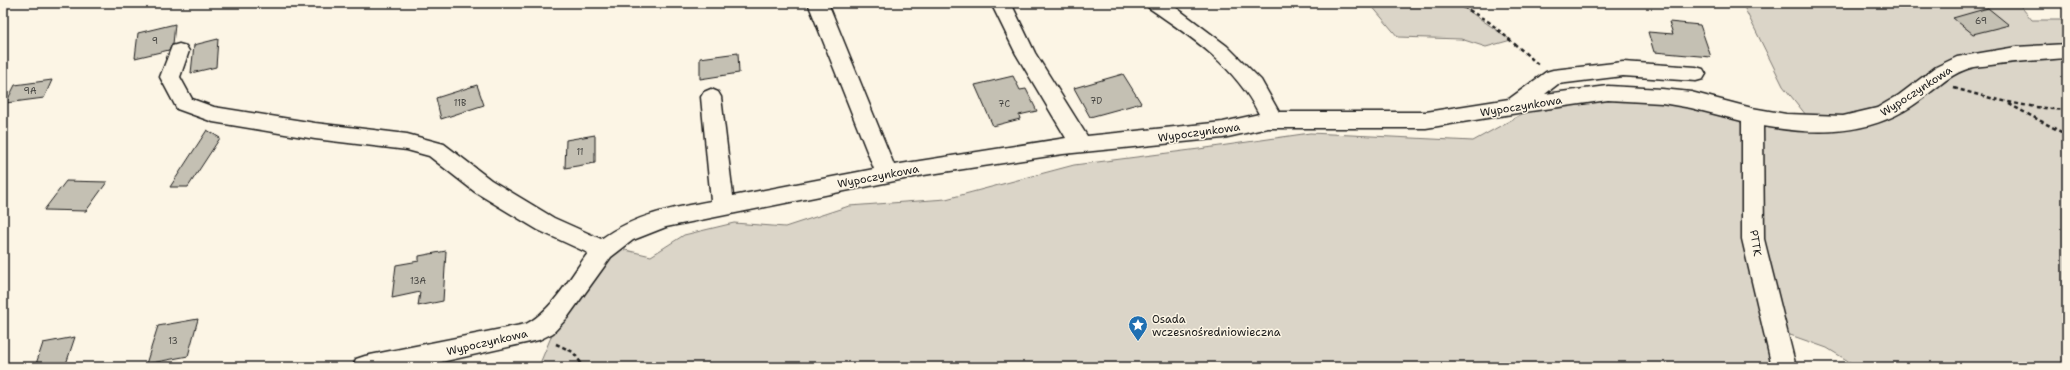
<svg xmlns="http://www.w3.org/2000/svg" width="2070" height="370" viewBox="0 0 2070 370" font-family="'Shantell Sans',sans-serif">
<style>
.green{fill:#dbd5c8;stroke:#7c7872}
.building{fill:#c4c0b3;stroke:#1c1c1c}
.lines{fill:none;stroke-linecap:round;stroke-linejoin:round}
.minor-casing{stroke:#1c1c1c;stroke-width:3}
.path{stroke:#1c1c1c;stroke-width:2.5;stroke-dasharray:4 3;stroke-linecap:butt}
.minor{fill:#fcf5e5;fill-rule:evenodd}
.labels{text-anchor:middle;stroke-width:3;stroke-linejoin:round;paint-order:stroke}
.number-label{font-size:9px;fill:#464542}
.street-label{font-size:11px;fill:#1c1c1c;stroke:#fcf5e5}
.poi-label{font-size:11px;fill:#1c1c1c;stroke:#fcf5e5;text-anchor:start}
</style>
<rect width="100%" height="100%" fill="#fcf5e5"/>
<filter id="ink" filterUnits="userSpaceOnUse"><feTurbulence type="fractalNoise" baseFrequency=".025" numOctaves="2"/><feDisplacementMap in="SourceGraphic" scale="8" xChannelSelector="R" yChannelSelector="G"/><feConvolveMatrix kernelMatrix="1 2 1 2 8 2 1 2 1" color-interpolation-filters="sRGB"/></filter>
<g filter="url(#ink)">
<g class="green">
<polygon points="1374,3 1457,3 1511,40 1486,47 1461,39 1398,37 1371,5"/>
<polygon points="1742,3 2018,3 2032,20 2067,20 2067,367 1858,367 1827,348 1776,330 1759,263 1759,112 1806,115 1783,86"/>
<polygon points="1628,99 1707,108 1739,120 1745,130 1780,367 544,367 541,361 564,306 617,248 651,256 684,235 734,223 785,227 849,206 946,199 1074,165 1199,149 1310,133 1473,141 1531,109 1577,103"/>
</g>
<g class="building">
<polygon points="1988,8 2009,25 1973,34 1953,18"/>
<polygon points="1669,22 1700,25 1711,57 1654,52 1648,32 1673,34"/>
<polygon points="175,24 173,44 169,50 135,58 138,33"/>
<polygon points="218,39 216,67 191,73 194,45"/>
<polygon points="738,53 739,73 700,79 700,58"/>
<polygon points="1123,74 1141,103 1090,117 1074,88"/>
<polygon points="1013,76 1020,90 1026,89 1037,111 1019,115 1020,119 993,126 975,85"/>
<polygon points="52,80 44,98 6,103 15,85"/>
<polygon points="477,85 484,105 441,119 436,98"/>
<polygon points="207,130 220,138 188,187 170,187"/>
<polygon points="595,135 595,163 565,168 566,140"/>
<polygon points="66,181 107,182 86,211 44,210"/>
<polygon points="446,251 443,301 418,306 420,292 392,298 396,265 419,261 419,256"/>
<polygon points="198,319 188,356 146,364 158,326"/>
<polygon points="75,337 65,367 35,367 43,343"/>
</g>
<g class="lines">
<defs>
<path id="minor" d="M808,3H828L894,165L1066,138L1016,54L991,3H1011L1035,53L1087,136L1223,122L1259,114C1235,66 1193,38 1149,8L1146,3H1170L1227,46L1261,80L1279,112H1426L1509,99L1546,72L1553,70L1623,62L1696,67L1703,69L1706,74L1703,79L1696,81L1623,76L1558,84L1545,94L1608,86L1662,89L1691,92L1752,108L1786,114L1843,116L1877,108L1899,95L1936,67L1957,57L2016,47L2067,44V58C2042,60 2017,61 1991,65C1984,66 1975,66 1967,69C1946,76 1931,94 1912,106C1866,136 1815,135 1763,126L1764,239L1796,367H1772L1742,239V121L1691,108L1662,103L1608,100L1524,112L1426,128H1268L1223,138L1063,154L924,175L666,227L633,240L611,257L567,318L553,333L539,340L419,367H353L356,359L365,356L526,324C553,310 570,277 588,253L538,230L475,192L429,156L407,150L315,139L213,122L177,109L160,77L172,46L179,44L186,46L189,51L180,77L192,99L214,107L315,123L407,134L444,144L491,180L554,218L601,239C634,215 672,208 711,201L701,97L704,92L711,89L718,92L721,97L733,196L874,169Z"/>
</defs>
<use href="#minor" class="minor-casing"/>
<g class="path">
<polyline points="1457,3 1489,22 1539,65"/>
<path d="M1954,88C1992,99 2028,108 2067,110"/>
<polyline points="2009,104 2067,135"/>
<polyline points="556,344 573,352 584,367"/>
</g>
<use href="#minor" class="minor"/>
</g>
</g>
<defs>
<symbol id="sight-pin" viewBox="-11 -11 22 30"><path d="M0 17L-7.5 6A9.5 9.5 0 1 1 7.5 6Z" fill="#1f6fb2" stroke="#fcf5e5"/><path d="M0-6L1.8-2.2L6-1.7L2.9 1.2L3.7 5.4L0 3.3L-3.7 5.4L-2.9 1.2L-6-1.7L-1.8-2.2Z" fill="#fff"/></symbol>
</defs>
<g fill-rule="evenodd">
<use href="#sight-pin" x="1127" y="314" width="22" height="30"/>
</g>
<g class="labels">
<g class="number-label">
<text x="1981" y="24">69</text>
<text x="155" y="44">9</text>
<text x="30" y="94">9A</text>
<text x="1096" y="104">7D</text>
<text x="460" y="106">11B</text>
<text x="1004" y="107">7C</text>
<text x="580" y="155">11</text>
<text x="418" y="284">13A</text>
<text x="173" y="344">13</text>
</g>
<g class="street-label">
<text transform="translate(1916 91) rotate(-33)" y="4">Wypoczynkowa</text>
<text transform="translate(1521 106) rotate(-9)" y="4">Wypoczynkowa</text>
<text transform="translate(1199 132) rotate(-8)" y="4">Wypoczynkowa</text>
<text transform="translate(878 176) rotate(-11)" y="4">Wypoczynkowa</text>
<text transform="translate(1756 243) rotate(81)" y="4">PTTK</text>
<text transform="translate(487 342) rotate(-13)" y="4">Wypoczynkowa</text>
</g>
<g class="poi-label">
<text x="1152" y="323">Osada<tspan x="1152" dy="13">wczesnośredniowieczna</tspan></text>
</g>
</g>
<rect width="2070" height="370" fill="none" stroke="#fcf5e5" stroke-width="16"/>
<rect x="8" y="8" width="2054" height="354" fill="none" stroke="#1c1c1c" stroke-width="1.5" filter="url(#ink)"/>
</svg>
